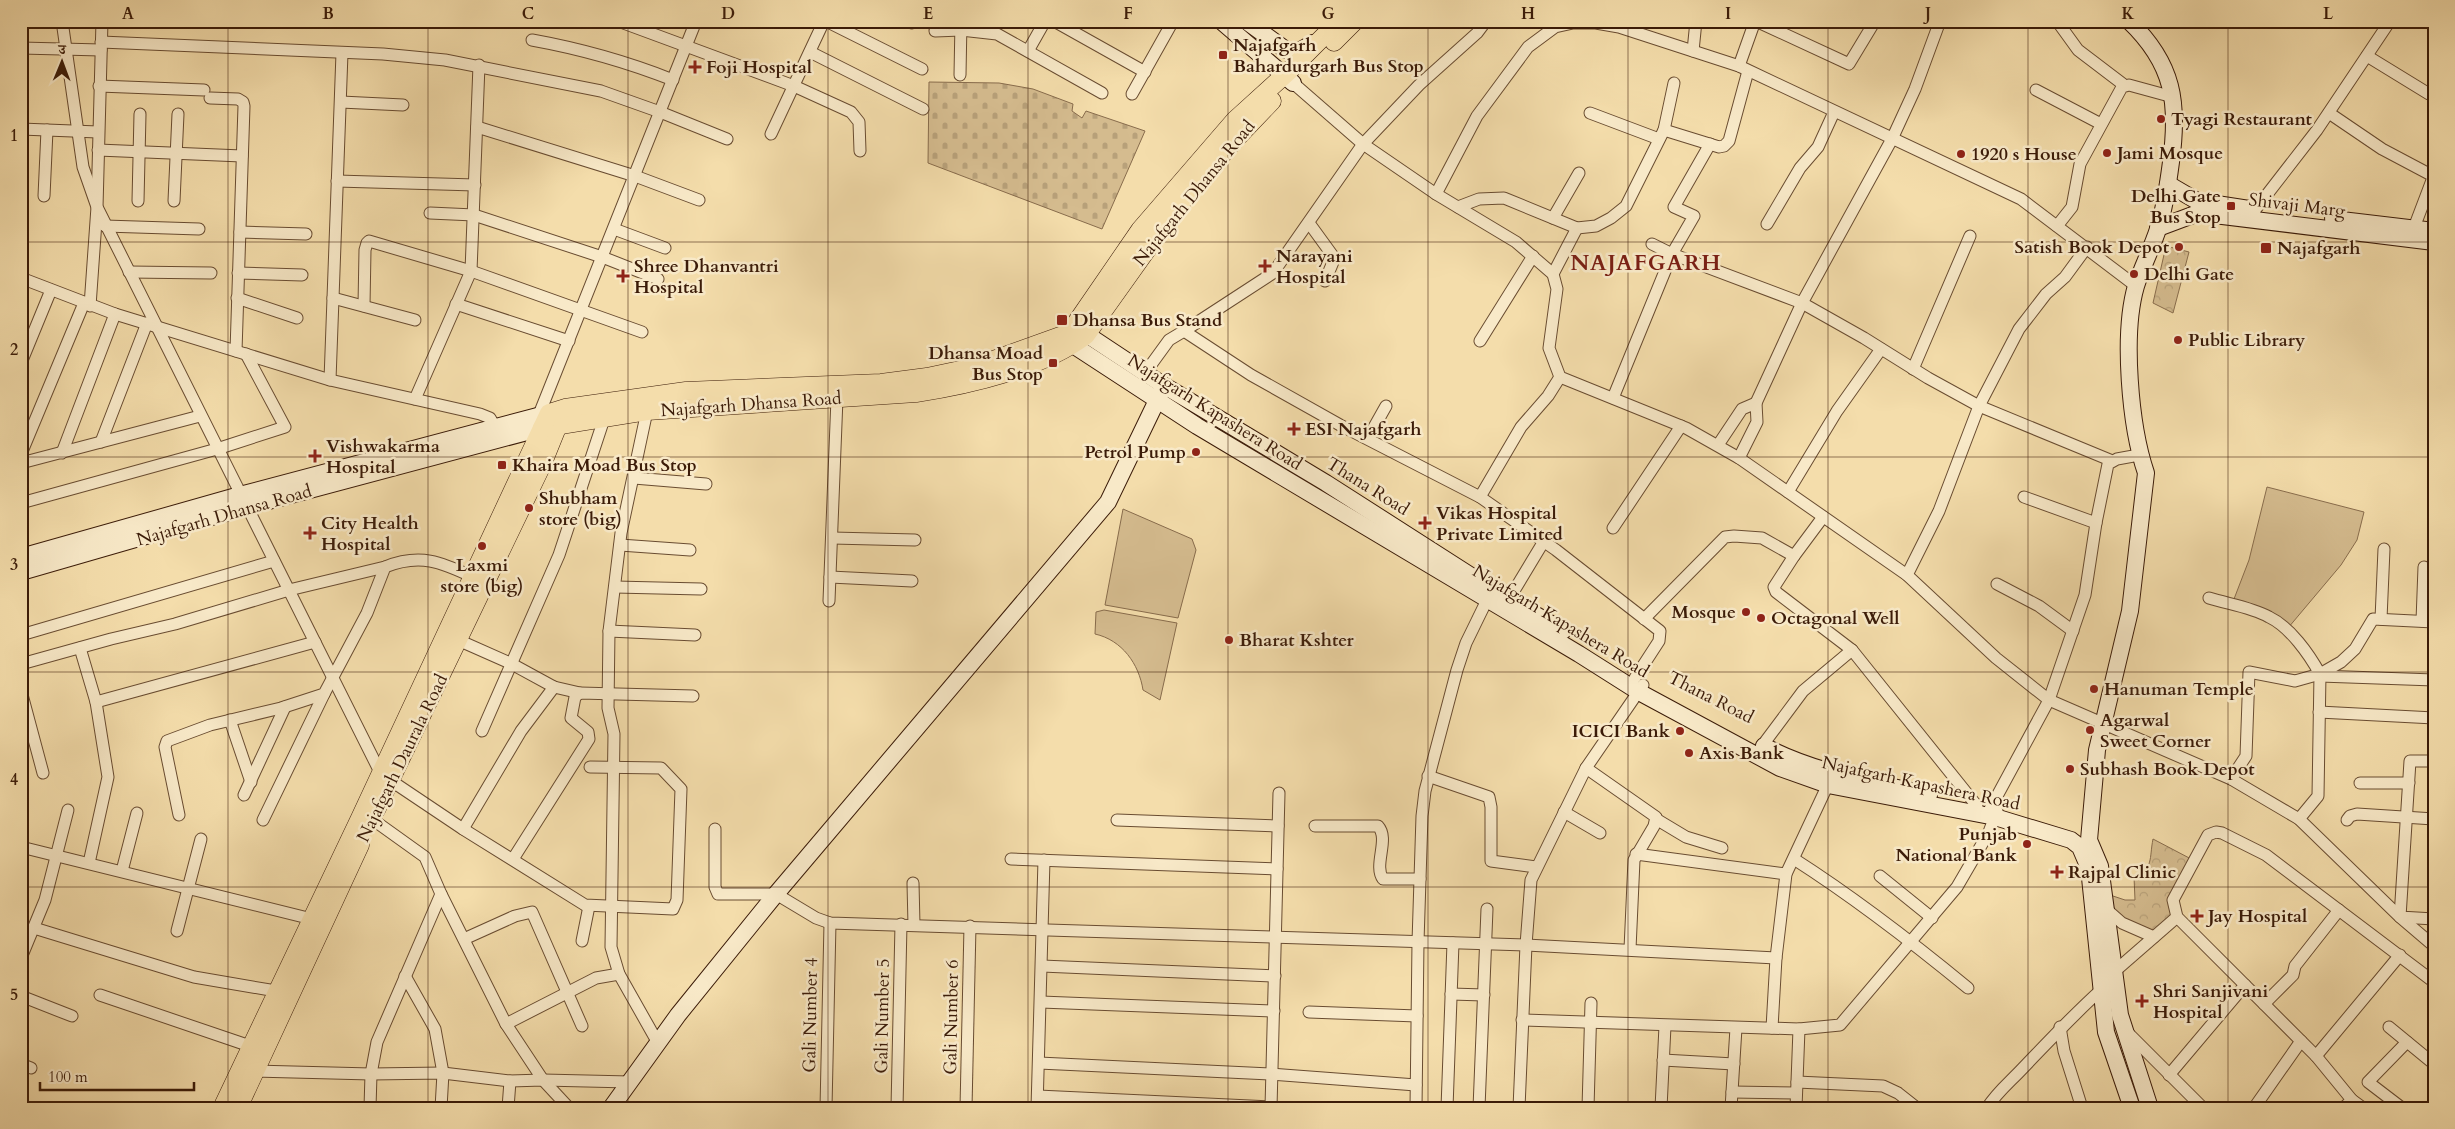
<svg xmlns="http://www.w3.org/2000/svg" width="2455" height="1129" viewBox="0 0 2455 1129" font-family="Cardo,'Noto Serif Devanagari',serif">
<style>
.green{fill:#d5bc8f;stroke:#886c4c}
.cemetery{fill:url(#cemetery-stones);stroke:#886c4c}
.park{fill:url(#park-crowns);stroke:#886c4c}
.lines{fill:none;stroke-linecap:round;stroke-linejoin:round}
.street-casing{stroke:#694c31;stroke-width:13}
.secondary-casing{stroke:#3b1b08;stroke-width:18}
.primary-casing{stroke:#3b1b08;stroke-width:19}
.street{stroke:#f8e9c8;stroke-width:11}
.secondary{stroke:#f8e9c8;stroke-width:16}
.primary{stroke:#f4ddab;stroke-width:18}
.grid{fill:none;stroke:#3b1b08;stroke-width:1;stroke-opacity:0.55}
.poi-dot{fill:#8f2418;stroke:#f8e9c8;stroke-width:2}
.labels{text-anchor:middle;stroke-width:5;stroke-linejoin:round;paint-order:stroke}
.poi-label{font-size:18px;font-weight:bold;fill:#3b1b08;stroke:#f8e9c8;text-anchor:start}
.street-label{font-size:18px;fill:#3b1b08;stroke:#f8e9c8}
.district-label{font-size:22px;font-weight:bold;letter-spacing:1px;fill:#7a1f14;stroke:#f8e9c8}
.neatline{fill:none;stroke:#3b1b08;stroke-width:2}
.grid-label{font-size:16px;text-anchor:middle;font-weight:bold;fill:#3b1b08}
</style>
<defs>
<pattern id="cemetery-stones" width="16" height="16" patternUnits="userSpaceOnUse" patternTransform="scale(1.25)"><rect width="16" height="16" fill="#d5bc8f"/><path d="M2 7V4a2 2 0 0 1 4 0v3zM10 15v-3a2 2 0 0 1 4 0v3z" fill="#b8a17a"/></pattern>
<pattern id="park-crowns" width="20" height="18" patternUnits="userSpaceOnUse" patternTransform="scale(1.25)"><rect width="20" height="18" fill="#d5bc8f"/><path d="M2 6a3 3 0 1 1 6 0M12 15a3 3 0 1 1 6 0" fill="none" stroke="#b8a17a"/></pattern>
</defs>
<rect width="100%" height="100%" fill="#f4ddab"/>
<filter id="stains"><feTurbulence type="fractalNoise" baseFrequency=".004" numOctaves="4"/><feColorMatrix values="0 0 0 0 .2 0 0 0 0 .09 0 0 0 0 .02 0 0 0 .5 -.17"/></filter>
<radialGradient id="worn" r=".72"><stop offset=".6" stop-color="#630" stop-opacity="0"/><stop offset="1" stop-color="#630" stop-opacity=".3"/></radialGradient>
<g class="green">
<polygon points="2267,487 2364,512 2357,540 2341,565 2288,628 2268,611 2234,599 2249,560"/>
<polygon points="1123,509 1192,539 1196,550 1178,618 1105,605"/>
<path d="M1104,610L1177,623L1160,700L1143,690C1139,664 1122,640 1095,634L1096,612Z"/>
</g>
<polygon class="cemetery" points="929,82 999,83 1033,89 1073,104 1072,111 1082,118 1086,111 1145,131 1102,229 928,163"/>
<g class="park">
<polygon points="2166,246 2189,252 2173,313 2153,303"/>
<path d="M2153,839L2193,860L2172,899L2176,916L2154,936L2108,911L2107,894L2125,900H2135L2134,877C2154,868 2149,859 2153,839Z"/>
</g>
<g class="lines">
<defs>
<g id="street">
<polyline points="62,21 83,167 97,207 90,306"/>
<polyline points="102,21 97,207 381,774 463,829 585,905 673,909 677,900 681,789 661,768 590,767"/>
<polyline points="618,21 794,86 851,112 859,122 860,151"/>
<polyline points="826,21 922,69"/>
<polyline points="909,21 912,23"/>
<polyline points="1054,21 1145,72"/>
<polyline points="1756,21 1849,64 1875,21"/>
<polyline points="2057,21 2078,50 2124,85"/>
<polyline points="935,31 961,30 997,34 1102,93"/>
<path d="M532,40C582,49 625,61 673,80"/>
<polyline points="101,42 383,54 445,60 601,91 660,112 727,139"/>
<polyline points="21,48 101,50"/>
<polyline points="1028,51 1045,21"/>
<polyline points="1693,51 1696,21"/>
<polyline points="810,52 923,109"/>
<polyline points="2367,56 2429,94"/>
<polyline points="1739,66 1755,21"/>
<polyline points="960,75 961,21"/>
<polyline points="1293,83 1363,144 1436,194 1516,242 1553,274 1557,289 1549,348 1560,377 1686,428 1739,458 1907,575 1996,658 2049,700 2231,779 2299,819 2400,917 2434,946"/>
<polyline points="99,86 204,90"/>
<polyline points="2036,90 2101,124"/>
<polyline points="1132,94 1173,21"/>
<polyline points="210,98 238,99 243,102 244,106 236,351"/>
<polyline points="341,102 403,105"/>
<polyline points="1590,113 1659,139"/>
<polyline points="2329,113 2382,149 2433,176"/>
<polyline points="477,127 635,176 699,200"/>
<polyline points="21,129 98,132"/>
<polyline points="1664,130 1674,83"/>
<polyline points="771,134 824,21"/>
<polyline points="1710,144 1674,207 1694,216 1672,254 1802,303 1864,338 1928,378 1979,406 2110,460"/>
<polyline points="98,150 242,156"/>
<polyline points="337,181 475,185"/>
<polyline points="1436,194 1477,116 1528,47 1555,27 1573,23 1596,23 1619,27 1739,66 2021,199 2136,286"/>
<polyline points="44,196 47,130"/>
<polyline points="138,201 140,114"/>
<polyline points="174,201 178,114"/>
<polyline points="1458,207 1479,199 1504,198 1577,228 1596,226 1611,218 1626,206 1664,130 1719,147 1724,146 1729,141 1748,71"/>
<polyline points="430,213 474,215 602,257 658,279"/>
<polyline points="1553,218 1579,173"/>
<polyline points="2254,220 2255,210 2317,130 2390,21"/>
<polyline points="1309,223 1333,256 1333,262 1325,281"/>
<polyline points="1767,224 1800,168 1818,147 1834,112"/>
<polyline points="105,226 199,229"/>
<polyline points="2057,226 2072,207 2080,164 2122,87 2129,85 2173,97"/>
<polyline points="614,229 665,248"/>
<polyline points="240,232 306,234"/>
<polyline points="2412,233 2434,175"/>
<polyline points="129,272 211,273"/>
<polyline points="238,273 302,275"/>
<polyline points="1553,274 1577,228"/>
<polyline points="21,278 115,314 330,380 480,414 490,418 496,428"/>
<polyline points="237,298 297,318"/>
<polyline points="333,298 415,320"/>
<polyline points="456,304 569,341"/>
<polyline points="364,306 365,250 367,243 369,241 471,271 642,332"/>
<polyline points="1184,331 1251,375 1340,425 1480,497 1556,550 1660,631 1659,641 1635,678"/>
<polyline points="1480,341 1533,256"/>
<polyline points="21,363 51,290"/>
<polyline points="1913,369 1970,236"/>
<polyline points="1145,373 1169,340 1184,331 1273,273 1363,144 1419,85 1477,33 1486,21"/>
<polyline points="330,380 342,53"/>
<polyline points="1613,398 1672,254 1652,244"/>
<polyline points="415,399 471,271 479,65"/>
<polyline points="1756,403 1802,303 1892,139 1915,89 1940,21"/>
<polyline points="647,411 621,533 609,631 608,708 614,734 611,947 619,974 658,1043"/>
<polyline points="538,417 696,21"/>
<polyline points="1368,438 1386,406"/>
<polyline points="101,442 147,323"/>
<polyline points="1718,445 1742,409 1756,403 1757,422 1739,458"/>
<polyline points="62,453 115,314"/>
<polyline points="21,454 84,303"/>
<polyline points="21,463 200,416"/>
<polyline points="634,478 706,484"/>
<polyline points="1788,492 1837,411 1881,349"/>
<polyline points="1480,497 1521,427 1548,396 1560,377"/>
<polyline points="2024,497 2096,523"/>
<polyline points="21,503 217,449 285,427 246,354"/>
<polyline points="1613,528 1681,426"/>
<polyline points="832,538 915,540"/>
<polyline points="620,545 690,550"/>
<polyline points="1794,556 1774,587 1776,592 1852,650 1977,806"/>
<polyline points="1907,575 1939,511 1979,406 2019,329 2046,294 2065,277 2087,247"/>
<polyline points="830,577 912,581"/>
<polyline points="1997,584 2039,606 2073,631"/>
<polyline points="615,587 701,589"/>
<path d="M2209,598C2228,604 2251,607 2269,617C2290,627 2309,654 2320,674L2318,796L2299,819"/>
<polyline points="1509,599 1544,541"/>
<polyline points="829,601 837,398"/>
<polyline points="1644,619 1725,537 1734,536 1762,538 1794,556 1823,517"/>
<polyline points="2381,619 2384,549"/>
<polyline points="2422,621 2424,567"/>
<polyline points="609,631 695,635"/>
<polyline points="21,635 274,561"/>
<polyline points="458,640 510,663 554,687 580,693"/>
<polyline points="80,648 96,702 108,777 89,863"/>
<polyline points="21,664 111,639 175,624 289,590 385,567"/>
<polyline points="2320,676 2434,680"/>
<polyline points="21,691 43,773"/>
<polyline points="96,702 315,642"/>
<polyline points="2319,712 2434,718"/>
<polyline points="230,720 251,782"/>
<polyline points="482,731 559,555 604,419"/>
<polyline points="1762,746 1803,691 1852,650"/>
<polyline points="2434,761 2410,761 2400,917 2434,919"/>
<polyline points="1586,768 1656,817 1654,826 1634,860 1630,949"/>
<polyline points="1428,776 1489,797 1491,807 1491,861 1536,867"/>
<polyline points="2231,779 2246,756 2249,672 2295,681 2320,674 2341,662 2355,649 2373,619 2434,622"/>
<polyline points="2360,783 2409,783"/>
<polyline points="244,795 285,707"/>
<polyline points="1990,809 2049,700 2085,595 2096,523 2108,464 2117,459 2139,455"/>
<polyline points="1564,812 1600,833"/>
<path d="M179,815L165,747L167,741L210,725L281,708L324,694L367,613L385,567C420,553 441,562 473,577"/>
<polyline points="372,819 425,857 441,894 506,1024 543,1080 569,1108"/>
<polyline points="1656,819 1686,837 1722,848"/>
<polyline points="263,820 324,694"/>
<polyline points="1117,820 1278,826"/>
<polyline points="2347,820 2350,816 2357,814 2434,819"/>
<path d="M1315,826H1378C1390,839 1373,865 1383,879H1420"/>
<polyline points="463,829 521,731 554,687"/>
<polyline points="715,829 715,887 718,894 776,894 816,918 830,923 1526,945 1776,958"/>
<polyline points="21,847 316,920"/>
<polyline points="1636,854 1786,874"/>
<polyline points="513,859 589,739 588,732 571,718 575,697 580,693 693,696"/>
<polyline points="1011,859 1277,869"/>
<path d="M1794,859C1855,898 1912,942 1968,988"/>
<polyline points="122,871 137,813"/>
<polyline points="1880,876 1932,918"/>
<polyline points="913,883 914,925"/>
<polyline points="2105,908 2122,923 2154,937"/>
<polyline points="34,928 194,977 276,991"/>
<polyline points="177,931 201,839"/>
<polyline points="464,939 515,916 532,912 582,1026"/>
<polyline points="582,941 589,906"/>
<polyline points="21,958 45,900 68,810"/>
<polyline points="1042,966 1275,976"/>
<polyline points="2115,971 2177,917"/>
<polyline points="405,976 435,1029 443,1073 441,1108"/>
<polyline points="1451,994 1484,995"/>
<polyline points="100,995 250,1046"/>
<polyline points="21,996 72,1016"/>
<polyline points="1041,1002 1274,1011"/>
<polyline points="2264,1004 2293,975 2295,966 2339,910"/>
<polyline points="1309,1012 1417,1016"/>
<polyline points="1522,1020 1799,1029 1840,1025 1957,887 1989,832 1997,811"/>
<polyline points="506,1024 596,978 619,974"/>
<polyline points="2060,1027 2064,1051 2082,1108"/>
<polyline points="2389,1027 2434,1064"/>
<polyline points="1772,1028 1776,958 1786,874 1831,778"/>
<polyline points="2128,1033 2203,1108"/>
<polyline points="2316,1056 2400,955"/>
<polyline points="1663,1060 1734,1064"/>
<polyline points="1039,1063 1270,1074 1416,1085"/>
<polyline points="21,1064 31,1068"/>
<polyline points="254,1071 371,1074 443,1073 510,1081 543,1080 630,1082"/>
<polyline points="2169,1075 2245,985"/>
<polyline points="1797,1082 1883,1086 1898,1093 1917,1108"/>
<polyline points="1732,1092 1796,1093"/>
<polyline points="1038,1096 1271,1107"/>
<polyline points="2352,1100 2316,1056 2177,917 2173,900 2208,835 2216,832 2222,833 2266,855 2434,982"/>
<polyline points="370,1108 371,1074 377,1042 441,894"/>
<polyline points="508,1108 510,1081"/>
<polyline points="826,1108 830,923"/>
<polyline points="897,1108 901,924"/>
<polyline points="966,1108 970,926"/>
<polyline points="1037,1108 1044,860"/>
<polyline points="1271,1108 1279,793"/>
<polyline points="1416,1108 1418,942 1422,816 1425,791 1457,670 1466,643 1487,600"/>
<polyline points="1447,1108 1453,943"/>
<polyline points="1479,1108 1487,909"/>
<polyline points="1519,1108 1526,945 1531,880 1586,768 1643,685"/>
<polyline points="1588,1108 1591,1003"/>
<polyline points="1661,1108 1665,1026"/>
<polyline points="1731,1108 1736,1028"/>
<polyline points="1796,1108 1799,1029"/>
<path d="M1987,1108C1997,1092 2010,1082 2023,1068C2049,1041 2074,1014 2102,989"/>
<polyline points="2254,1108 2301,1041"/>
<polyline points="2343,1108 2352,1100 2363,1108"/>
<polyline points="2402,1108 2368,1082 2407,1042"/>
</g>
<g id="secondary">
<polyline points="1221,21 1293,83"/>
<polyline points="1246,21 1286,50 1296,53 1313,43"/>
<path d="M2129,21C2174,64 2179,103 2171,162C2168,185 2165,207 2158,229C2152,248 2142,267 2136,286C2122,334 2130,426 2146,473L2130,611L2097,750L2089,840L2100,866L2120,1015L2150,1108"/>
<polyline points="2168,184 2197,201 2249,209"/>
<polyline points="2333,219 2434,231"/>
<polyline points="2158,228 2198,213 2434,242"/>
<polyline points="1077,328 1163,385 1326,483 1479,581 1563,631"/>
<polyline points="1064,337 1073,345 1197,426 1579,654 1639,692 1780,768 1828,785 1995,817 2071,840 2080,847 2089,868 2106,1032 2132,1108"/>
<polyline points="21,557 240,495 549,413"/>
<polyline points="21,572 246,507 542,428"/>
<path d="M1764,746C1814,773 1874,782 1929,795"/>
<polyline points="611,1108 678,1015 776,894 1108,502 1161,392"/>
</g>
<g id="primary">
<polyline points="1334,42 1355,21"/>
<path d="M542,428L647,411L916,393C969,385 1043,368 1086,335L1178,206L1231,144L1272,101"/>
<polyline points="376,810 542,465 561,418"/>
<polyline points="222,1108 360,818 549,413 565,408 686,391 881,383 927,377 974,367 1063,335 1074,326 1140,230 1235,120 1290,70 1339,21"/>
<polyline points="238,1108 360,845"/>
</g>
</defs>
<use href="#street" class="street-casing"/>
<use href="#secondary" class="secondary-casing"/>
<use href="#primary" class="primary-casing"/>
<use href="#street" class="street"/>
<use href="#secondary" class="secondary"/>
<use href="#primary" class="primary"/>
</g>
<path class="grid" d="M228,21V1108M428,21V1108M628,21V1108M828,21V1108M1028,21V1108M1228,21V1108M1428,21V1108M1628,21V1108M1828,21V1108M2028,21V1108M2228,21V1108M21,242H2434M21,457H2434M21,672H2434M21,887H2434"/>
<g class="poi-dot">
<rect x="1218" y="50" width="10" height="10" rx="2.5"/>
<path d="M692.5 59.5h5v5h5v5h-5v5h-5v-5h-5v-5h5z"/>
<circle cx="2161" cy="119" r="5"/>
<circle cx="2107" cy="153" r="5"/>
<circle cx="1961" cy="154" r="5"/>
<rect x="2226" y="201" width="10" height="10" rx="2.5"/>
<circle cx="2179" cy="247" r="5"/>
<rect x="2260" y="242" width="12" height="12" rx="2.5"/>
<path d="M1262.5 258.5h5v5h5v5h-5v5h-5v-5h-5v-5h5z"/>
<circle cx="2134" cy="274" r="5"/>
<path d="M620.5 268.5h5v5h5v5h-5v5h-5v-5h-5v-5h5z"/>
<rect x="1056" y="314" width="12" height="12" rx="2.5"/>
<circle cx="2178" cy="340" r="5"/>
<rect x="1048" y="358" width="10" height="10" rx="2.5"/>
<path d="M1291.5 421.5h5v5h5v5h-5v5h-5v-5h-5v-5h5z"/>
<circle cx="1196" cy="452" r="5"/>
<path d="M312.5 448.5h5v5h5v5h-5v5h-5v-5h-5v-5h5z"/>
<rect x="497" y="460" width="10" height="10" rx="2.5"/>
<circle cx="529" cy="508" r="5"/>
<path d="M1422.5 515.5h5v5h5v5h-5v5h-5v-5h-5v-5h5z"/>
<path d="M307.5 525.5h5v5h5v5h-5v5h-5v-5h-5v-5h5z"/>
<circle cx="482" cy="546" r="5"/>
<circle cx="1746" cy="612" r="5"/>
<circle cx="1761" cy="618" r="5"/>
<circle cx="1229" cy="640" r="5"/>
<circle cx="2094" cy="689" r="5"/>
<circle cx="2090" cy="730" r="5"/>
<circle cx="1680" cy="731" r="5"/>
<circle cx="1689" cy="753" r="5"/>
<circle cx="2070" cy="769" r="5"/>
<circle cx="2027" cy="844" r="5"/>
<path d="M2054.5 864.5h5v5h5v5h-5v5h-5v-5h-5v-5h5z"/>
<path d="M2194.5 908.5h5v5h5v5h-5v5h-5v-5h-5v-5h5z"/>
<path d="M2139.5 993.5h5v5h5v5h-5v5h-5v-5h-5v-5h5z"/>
</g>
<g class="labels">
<g class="poi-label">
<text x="1233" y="51">Najafgarh<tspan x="1233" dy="21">Bahardurgarh Bus Stop</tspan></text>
<text x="706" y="73">Foji Hospital</text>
<text x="2171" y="125">Tyagi Restaurant</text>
<text x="2117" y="159">Jami Mosque</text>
<text x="1971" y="160">1920 s House</text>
<text x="2221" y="202" text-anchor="end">Delhi Gate<tspan x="2221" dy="21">Bus Stop</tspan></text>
<text x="2169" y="253" text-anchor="end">Satish Book Depot</text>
<text x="2277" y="254">Najafgarh</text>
<text x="1276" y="262">Narayani<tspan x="1276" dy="21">Hospital</tspan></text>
<text x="634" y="272">Shree Dhanvantri<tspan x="634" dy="21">Hospital</tspan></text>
<text x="2144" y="280">Delhi Gate</text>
<text x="1073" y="326">Dhansa Bus Stand</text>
<text x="2188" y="346">Public Library</text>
<text x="1043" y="359" text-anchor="end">Dhansa Moad<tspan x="1043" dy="21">Bus Stop</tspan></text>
<text x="1305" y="435">ESI Najafgarh</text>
<text x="326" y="452">Vishwakarma<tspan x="326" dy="21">Hospital</tspan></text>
<text x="1186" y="458" text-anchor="end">Petrol Pump</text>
<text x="512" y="471">Khaira Moad Bus Stop</text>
<text x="539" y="504">Shubham<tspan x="539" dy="21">store (big)</tspan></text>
<text x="1436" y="519">Vikas Hospital<tspan x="1436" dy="21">Private Limited</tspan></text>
<text x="321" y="529">City Health<tspan x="321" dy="21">Hospital</tspan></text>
<text x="482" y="571" text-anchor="middle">Laxmi<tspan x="482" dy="21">store (big)</tspan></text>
<text x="1736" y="618" text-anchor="end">Mosque</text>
<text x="1771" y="624">Octagonal Well</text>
<text x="1239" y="646">Bharat Kshter</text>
<text x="2104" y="695">Hanuman Temple</text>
<text x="2100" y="726">Agarwal<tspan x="2100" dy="21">Sweet Corner</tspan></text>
<text x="1670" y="737" text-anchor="end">ICICI Bank</text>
<text x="1699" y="759">Axis Bank</text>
<text x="2080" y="775">Subhash Book Depot</text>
<text x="2017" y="840" text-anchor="end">Punjab<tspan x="2017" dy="21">National Bank</tspan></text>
<text x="2068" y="878">Rajpal Clinic</text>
<text x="2208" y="922">Jay Hospital</text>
<text x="2153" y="997">Shri Sanjivani<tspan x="2153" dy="21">Hospital</tspan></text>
</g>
<g class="street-label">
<text transform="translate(1194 193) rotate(-51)" y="6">Najafgarh Dhansa Road</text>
<text transform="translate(2297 205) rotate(7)" y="6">Shivaji Marg</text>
<text transform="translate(751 404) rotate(-4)" y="6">Najafgarh Dhansa Road</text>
<text transform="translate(1215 412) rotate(32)" y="6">Najafgarh Kapashera Road</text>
<text transform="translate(1368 486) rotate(32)" y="6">Thana Road</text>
<text transform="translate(224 515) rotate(-16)" y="6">Najafgarh Dhansa Road</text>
<text transform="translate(1561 621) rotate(31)" y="6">Najafgarh Kapashera Road</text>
<text transform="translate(1711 697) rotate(27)" y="6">Thana Road</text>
<text transform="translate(402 758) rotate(-64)" y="6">Najafgarh Daurala Road</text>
<text transform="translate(1921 783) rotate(12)" y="6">Najafgarh Kapashera Road</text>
<text transform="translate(810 1015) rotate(-89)" y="6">Gali Number 4</text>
<text transform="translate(882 1016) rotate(-89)" y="6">Gali Number 5</text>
<text transform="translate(951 1017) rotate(-89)" y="6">Gali Number 6</text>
</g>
<g class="district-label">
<text x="1646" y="270">NAJAFGARH</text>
</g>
</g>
<rect width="2455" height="1129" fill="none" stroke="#f4ddab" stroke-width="55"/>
<g transform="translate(62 62) rotate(1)" stroke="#f8e9c8" stroke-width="4" paint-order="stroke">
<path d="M0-4L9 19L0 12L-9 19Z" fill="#3b1b08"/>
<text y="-8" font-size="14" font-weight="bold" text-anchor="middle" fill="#3b1b08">उ</text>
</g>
<path d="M40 1082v8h154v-8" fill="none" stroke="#3b1b08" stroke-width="2.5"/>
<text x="48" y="1082" font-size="15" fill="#3b1b08" stroke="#f8e9c8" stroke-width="4" paint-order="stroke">100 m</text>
<rect x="28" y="28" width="2400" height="1074" class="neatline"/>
<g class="grid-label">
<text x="128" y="19">A</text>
<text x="328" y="19">B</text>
<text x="528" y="19">C</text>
<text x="728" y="19">D</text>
<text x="928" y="19">E</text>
<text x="1128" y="19">F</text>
<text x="1328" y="19">G</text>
<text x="1528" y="19">H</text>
<text x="1728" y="19">I</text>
<text x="1928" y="19">J</text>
<text x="2128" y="19">K</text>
<text x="2328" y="19">L</text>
<text x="14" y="141">1</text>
<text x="14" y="355">2</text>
<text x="14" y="570">3</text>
<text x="14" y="785">4</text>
<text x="14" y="1000">5</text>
</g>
<rect width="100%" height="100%" filter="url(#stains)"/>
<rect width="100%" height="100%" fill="url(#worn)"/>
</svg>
